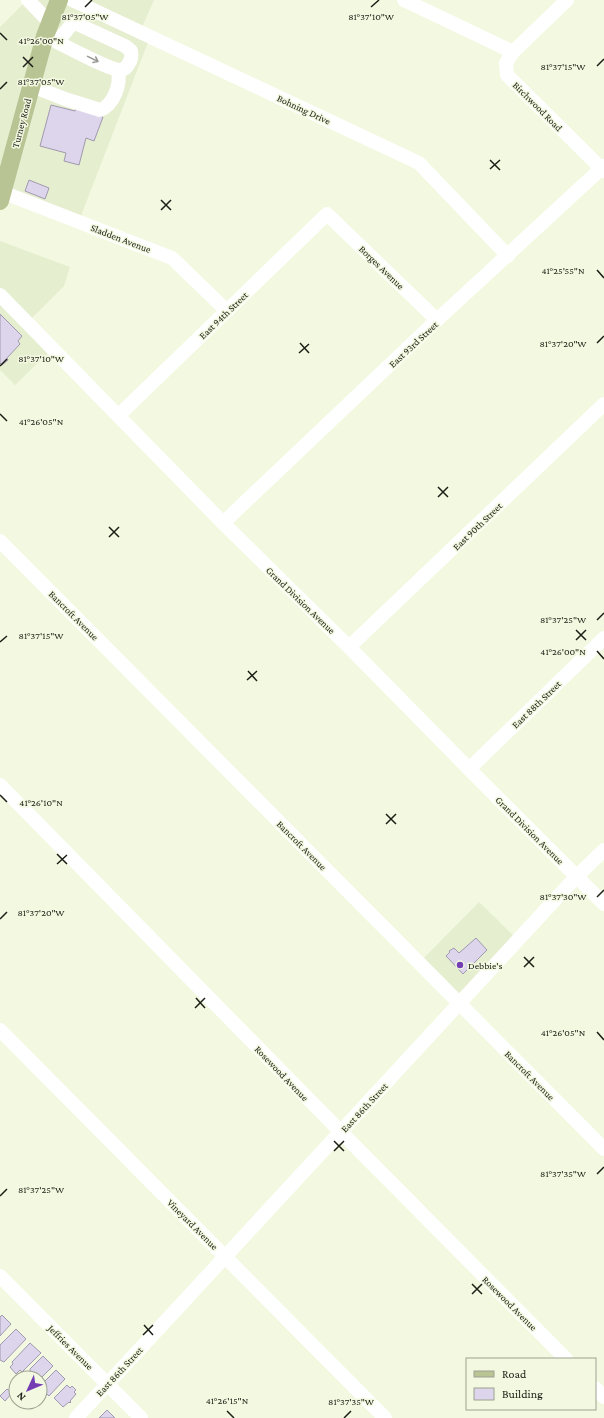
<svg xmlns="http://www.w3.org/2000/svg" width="604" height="1418" viewBox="0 0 604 1418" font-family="'Crimson Pro',serif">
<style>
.built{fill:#e5eecf}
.building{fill:#ddd5ec;stroke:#a199af}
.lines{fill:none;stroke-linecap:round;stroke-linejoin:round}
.minor{stroke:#fff;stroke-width:14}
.major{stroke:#b9c494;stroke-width:18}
.oneway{stroke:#999a96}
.ticks{fill:none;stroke:#1c1f16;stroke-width:1.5}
.poi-dot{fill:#753db4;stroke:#f3f9e1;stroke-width:1.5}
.labels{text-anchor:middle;stroke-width:3;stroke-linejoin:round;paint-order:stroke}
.street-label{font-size:10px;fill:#1c1f16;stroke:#f3f9e1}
.poi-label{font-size:10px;fill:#1c1f16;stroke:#f3f9e1;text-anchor:start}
.ticks-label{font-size:10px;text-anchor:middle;fill:#1c1f16;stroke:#f3f9e1;stroke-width:3;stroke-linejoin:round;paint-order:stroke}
</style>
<rect width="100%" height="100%" fill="#f3f9e1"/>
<g class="built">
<polygon points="27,0 154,0 140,32 150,37 79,221 3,192 0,201 0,27"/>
<polygon points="0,241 70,267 64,286 28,322 53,348 15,385 0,370"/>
<polygon points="479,902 518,940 459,1003 419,963"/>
</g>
<g class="building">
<polygon points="51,105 75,111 77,107 103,117 94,141 86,138 79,165 64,161 66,153 40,146"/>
<polygon points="29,180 49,188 45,199 25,191"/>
<polygon points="0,314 22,336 18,341 20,344 7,358 8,360 2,365 0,363"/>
<polygon points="476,938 487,950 463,974 446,956 450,952 449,951 454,948 459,953"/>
<polygon points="2,1315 11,1324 0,1336 0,1317"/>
<polygon points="16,1329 26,1339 4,1362 0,1360 0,1345"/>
<polygon points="30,1343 41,1353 22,1372 20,1370 16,1374 10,1367 13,1364 12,1362"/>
<polygon points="43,1356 53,1366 40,1379 40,1378 29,1378 27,1375 30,1372 30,1369"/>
<polygon points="56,1370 65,1379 49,1396 47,1394 46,1396 40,1390 41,1388 40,1386"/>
<polygon points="67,1385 70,1388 72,1386 76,1390 74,1392 76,1394 70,1401 71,1402 70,1403 69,1402 63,1407 54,1398"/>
<polygon points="7,1389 12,1393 5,1401 0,1396"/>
<polygon points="107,1410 115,1418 99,1418"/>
</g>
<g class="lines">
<g class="minor">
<polyline points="28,0 50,23"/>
<polyline points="72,0 419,163 508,256"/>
<polyline points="404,0 513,52"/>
<polyline points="567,0 513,52 506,63 507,75 604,171"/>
<path d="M45,36C58,42 109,70 120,70C124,70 127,67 129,63C132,59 132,56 131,51L125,46L75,23L72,24L57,42"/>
<path d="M32,86L65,99L100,110C114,105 121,84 118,70"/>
<polyline points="0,190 2,192 172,258 227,311"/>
<polyline points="0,295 223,523 349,647 469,769 604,904"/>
<polyline points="119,415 327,214 437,320"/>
<polyline points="223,523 437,320 604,166"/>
<polyline points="0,541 604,1149"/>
<polyline points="349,647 604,404"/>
<polyline points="469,769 604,638"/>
<polyline points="0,785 333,1124 566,1359"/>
<polyline points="0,1030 385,1418"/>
<polyline points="0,1276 141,1418"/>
<polyline points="595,1388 604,1397"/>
<polyline points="76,1418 577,876 604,850"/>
</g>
<polyline class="major" points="0,201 45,36 59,0"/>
</g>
<defs><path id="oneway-shaft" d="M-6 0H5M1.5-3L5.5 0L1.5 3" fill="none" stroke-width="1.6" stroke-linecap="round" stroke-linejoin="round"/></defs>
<use class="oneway" href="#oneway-shaft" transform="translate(93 59) rotate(26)"/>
<path class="ticks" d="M85,7L92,0M371,7L379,0M0,33L7,40M23,57L33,67M597,66L604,59M23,67L33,57M0,89L7,82M490,160L500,170M490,169L500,160M161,200L171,210M161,210L171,200M597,270L604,278M300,343L309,353M597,343L604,336M299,353L309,344M0,366L7,359M0,414L7,421M438,487L448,497M438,497L448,487M109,527L119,537M109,537L119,527M597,620L604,613M576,630L586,640M576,640L586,630M0,642L7,636M597,651L604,659M248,671L257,681M247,680L257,671M0,795L7,802M386,814L396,824M386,824L396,814M57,854L67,864M57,864L67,855M597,897L604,890M0,919L7,912M524,957L534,967M524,967L534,957M196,998L205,1008M195,1008L205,998M597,1032L604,1040M334,1141L344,1151M334,1151L344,1141M597,1174L604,1167M0,1196L7,1189M472,1284L482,1294M472,1294L482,1284M144,1325L153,1335M143,1335L153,1325M227,1411L234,1418M344,1418L351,1411"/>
<circle class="poi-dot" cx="460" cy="965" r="4"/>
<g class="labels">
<g class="street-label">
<text transform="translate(538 106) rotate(45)" y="4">Birchwood Road</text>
<text transform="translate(304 109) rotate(25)" y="4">Bohning Drive</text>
<text transform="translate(21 123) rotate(-75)" y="4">Turney Road</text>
<text transform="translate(121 238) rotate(21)" y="4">Sladden Avenue</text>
<text transform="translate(382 267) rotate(44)" y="4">Borges Avenue</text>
<text transform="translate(223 315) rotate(-44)" y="4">East 94th Street</text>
<text transform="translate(413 344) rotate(-43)" y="4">East 93rd Street</text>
<text transform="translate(477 526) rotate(-44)" y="4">East 90th Street</text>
<text transform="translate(301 600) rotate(44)" y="4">Grand Division Avenue</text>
<text transform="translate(74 615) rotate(45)" y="4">Bancroft Avenue</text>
<text transform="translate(536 704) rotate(-44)" y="4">East 88th Street</text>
<text transform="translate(530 830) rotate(45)" y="4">Grand Division Avenue</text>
<text transform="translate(302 845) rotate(45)" y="4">Bancroft Avenue</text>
<text transform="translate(282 1073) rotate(46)" y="4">Rosewood Avenue</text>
<text transform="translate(530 1075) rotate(45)" y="4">Bancroft Avenue</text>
<text transform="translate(364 1107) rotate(-47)" y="4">East 86th Street</text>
<text transform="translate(193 1224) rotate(45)" y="4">Vineyard Avenue</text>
<text transform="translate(510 1303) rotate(45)" y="4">Rosewood Avenue</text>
<text transform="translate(71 1347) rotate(45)" y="4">Jeffries Avenue</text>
<text transform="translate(119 1371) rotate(-47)" y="4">East 86th Street</text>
</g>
<g class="poi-label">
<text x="468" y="969">Debbie's</text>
</g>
</g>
<g class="ticks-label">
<text x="85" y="20">81°37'05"W</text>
<text x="371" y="20">81°37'10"W</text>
<text x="41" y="44">41°26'00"N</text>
<text x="563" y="70">81°37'15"W</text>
<text x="41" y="85">81°37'05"W</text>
<text x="563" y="274">41°25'55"N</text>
<text x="563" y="347">81°37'20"W</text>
<text x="41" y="362">81°37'10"W</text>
<text x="41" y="425">41°26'05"N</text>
<text x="563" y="623">81°37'25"W</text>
<text x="41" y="639">81°37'15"W</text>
<text x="563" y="655">41°26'00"N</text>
<text x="41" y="806">41°26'10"N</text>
<text x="563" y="900">81°37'30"W</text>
<text x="41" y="916">81°37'20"W</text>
<text x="563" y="1036">41°26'05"N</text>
<text x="563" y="1177">81°37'35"W</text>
<text x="41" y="1193">81°37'25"W</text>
<text x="227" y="1404">41°26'15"N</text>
<text x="351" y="1405">81°37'35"W</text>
</g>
<rect x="466" y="1358" width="130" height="52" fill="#f3f9e1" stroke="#9da290"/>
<rect x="474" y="1371" width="20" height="6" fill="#b9c494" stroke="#9da290"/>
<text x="502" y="1378" font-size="12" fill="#1c1f16">Road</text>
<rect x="474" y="1388" width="20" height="12" fill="#ddd5ec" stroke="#9da290"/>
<text x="502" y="1398" font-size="12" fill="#1c1f16">Building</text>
<g transform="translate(28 1390) rotate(226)"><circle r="19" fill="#f3f9e1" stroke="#9da290"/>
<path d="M0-3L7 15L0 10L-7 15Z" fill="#753db4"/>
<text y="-6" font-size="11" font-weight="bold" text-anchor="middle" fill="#1c1f16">N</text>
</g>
</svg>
